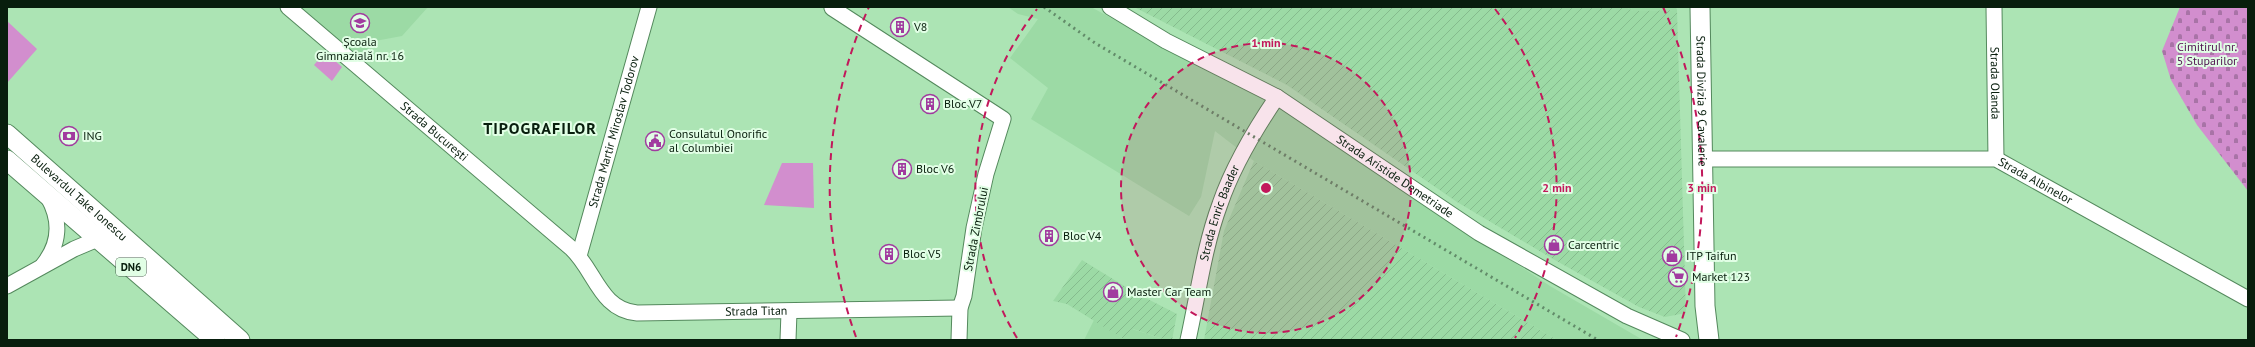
<svg xmlns="http://www.w3.org/2000/svg" width="2255" height="347" viewBox="0 0 2255 347" font-family="'PT Sans',sans-serif">
<style>
.built{fill:#9cdaa5}
.industrial{fill:url(#industrial-furrows)}
.cemetery{fill:url(#cemetery-stones)}
.green{fill:#d28ece}
.lines{fill:none;stroke-linecap:round;stroke-linejoin:round}
.minor-casing{stroke:#54895d;stroke-width:17}
.major-casing{stroke:#54895d;stroke-width:21}
.minor{stroke:#fff;stroke-width:15}
.major{stroke:#fff;stroke-width:19}
.rail{stroke:#628b69;stroke-width:3;stroke-dasharray:2 4;stroke-linecap:butt}
.ring{fill:none;stroke:#c2185b;stroke-width:2;stroke-dasharray:7 5}
.labels{text-anchor:middle;stroke-width:4;stroke-linejoin:round;paint-order:stroke}
.shield{fill:#e1fee5;stroke:#49614e;stroke-width:1}
.shield-label{font-size:11px;font-weight:bold;fill:#081e0d}
.poi-label{font-size:12px;fill:#081e0d;stroke:#e1fee5;text-anchor:start}
.park-label{font-size:12px;fill:#511250;stroke:#e1fee5}
.street-label{font-size:12px;fill:#081e0d;stroke:#e1fee5}
.district-label{font-size:16px;font-weight:bold;letter-spacing:1px;fill:#081e0d;stroke:#e1fee5}
.centre{fill:#c2185b;stroke:#e1fee5;stroke-width:2}
.ring-label{font-size:12px;text-anchor:middle;font-weight:bold;fill:#c2185b;stroke:#e1fee5;stroke-width:4;stroke-linejoin:round;paint-order:stroke}
</style>
<defs>
<pattern id="industrial-furrows" width="10" height="10" patternUnits="userSpaceOnUse"><rect width="10" height="10" fill="#9cdaa5"/><path d="M-1 1l2-2M0 10L10 0M9 11l2-2" fill="none" stroke="#85bb8d"/></pattern>
<pattern id="cemetery-stones" width="16" height="16" patternUnits="userSpaceOnUse"><rect width="16" height="16" fill="#d28ece"/><path d="M2 7V4a2 2 0 0 1 4 0v3zM10 15v-3a2 2 0 0 1 4 0v3z" fill="#a873a6"/></pattern>
</defs>
<rect width="100%" height="100%" fill="#ace4b4"/>
<g class="built">
<polygon points="288,7 428,7 402,36 375,41 355,64"/>
<polygon points="1008,7 1091,7 1166,48 1247,86 1550,286 1643,340 1557,340 1254,161 1215,131 1201,197 1189,216 1031,119 1048,88 1010,58 1038,19 1018,14"/>
<polygon points="1626,7 1676,7 1677,10 1633,11"/>
<polygon points="1094,320 1125,340 1132,329 1166,340 1084,340"/>
</g>
<g class="industrial">
<polygon points="1134,7 1626,7 1633,11 1677,10 1686,313 1665,317 1639,307 1553,259 1457,202 1287,85"/>
<polygon points="1254,161 1530,324 1557,340 1204,340 1224,231"/>
<polygon points="1082,260 1134,292 1177,314 1172,340 1166,340 1133,329 1125,340 1067,304 1053,301"/>
</g>
<polygon class="cemetery" points="2180,7 2248,7 2248,191 2197,125 2171,80 2162,51"/>
<g class="green">
<polygon points="7,21 37,49 7,83"/>
<polygon points="325,52 342,67 332,81 314,65"/>
<polygon points="782,163 813,163 814,208 764,205"/>
</g>
<g class="lines">
<defs>
<g id="minor">
<path id="s1" d="M288,7L571,248C595,270 600,310 637,313L960,308"/>
<path id="s2" d="M1110,7L1166,41L1277,97L1479,233L1627,316L1682,340"/>
<path id="s3" d="M1994,7L1996,159"/>
<polyline points="832,8 1003,119 986,174 974,228 964,296 960,308 959,340"/>
<path id="s4" d="M1701,159H1996L2248,299"/>
<path id="s5" d="M579,256L649,7"/>
<path d="M43,265C60,244 61,220 48,197"/>
<polyline points="7,286 74,249 107,235"/>
<polyline points="788,340 789,312"/>
<path id="s6" d="M1188,340C1198,295 1204,247 1220,204C1233,166 1254,131 1277,97"/>
</g>
<g id="major">
<path id="s7" d="M1700,7L1705,306L1709,340"/>
<path id="s8" d="M7,134L240,340"/>
<polyline points="7,160 215,340"/>
</g>
</defs>
<use href="#minor" class="minor-casing"/>
<use href="#major" class="major-casing"/>
<use href="#minor" class="minor"/>
<use href="#major" class="major"/>
<polyline class="rail" points="1044,7 1095,43 1598,340"/>
</g>
<circle cx="1266" cy="188" r="145" fill="#c2185b" fill-opacity=".12"/>
<g class="ring">
<circle cx="1266" cy="188" r="145"/>
<path d="M1017 338A291 291 0 0 1 1037 9M1495 9A291 291 0 0 1 1515 338"/>
<path d="M856 337A436 436 0 0 1 869 7M1663 7A436 436 0 0 1 1676 337"/>
</g>
<defs>
<symbol id="school-ring" viewBox="-11 -11 22 22"><circle r="9.5" fill="#e1fee5" stroke="#a13b9f" stroke-width="1.5"/><path d="M0-5L7-2L0 1L-7-2ZM-4 1L0 2.5L4 1V4Q0 6-4 4Z" fill="#a13b9f"/></symbol>
<symbol id="building-ring" viewBox="-11 -11 22 22"><circle r="9.5" fill="#e1fee5" stroke="#a13b9f" stroke-width="1.5"/><path d="M-4-6H4V6H1V3H-1V6H-4ZM-2.5-4.3h1.7v1.8h-1.7ZM.8-4.3h1.7v1.8H.8ZM-2.5-1h1.7V.8h-1.7ZM.8-1h1.7V.8H.8Z" fill="#a13b9f"/></symbol>
<symbol id="bank-ring" viewBox="-11 -11 22 22"><circle r="9.5" fill="#e1fee5" stroke="#a13b9f" stroke-width="1.5"/><path d="M-6-4H6V4H-6ZM0-2.3a2.3 2.3 0 1 0 0 4.6a2.3 2.3 0 1 0 0-4.6Z" fill="#a13b9f"/></symbol>
<symbol id="civic-ring" viewBox="-11 -11 22 22"><circle r="9.5" fill="#e1fee5" stroke="#a13b9f" stroke-width="1.5"/><path d="M-.6-6.5H3V-4.5H.6V-3L4-1V1h2V6H-6V1h2V-1L-.6-3ZM-1.2 2.5V6h2.4V2.5Z" fill="#a13b9f"/></symbol>
<symbol id="shop-ring" viewBox="-11 -11 22 22"><circle r="9.5" fill="#e1fee5" stroke="#a13b9f" stroke-width="1.5"/><path d="M-5-2.5h2.3a2.7 3.5 0 0 1 5.4 0H5L5.5 6h-11ZM-1.5-2.5h3a1.5 2.3 0 0 0-3 0Z" fill="#a13b9f"/></symbol>
<symbol id="supermarket-ring" viewBox="-11 -11 22 22"><circle r="9.5" fill="#e1fee5" stroke="#a13b9f" stroke-width="1.5"/><path d="M-6-5.5h2.5l.6 2H6L4.5 2H-2.5L-4.4-4H-6ZM-1.5 3.2a1.3 1.3 0 1 0 .1 0ZM3 3.2a1.3 1.3 0 1 0 .1 0Z" fill="#a13b9f"/></symbol>
</defs>
<g fill-rule="evenodd">
<use href="#school-ring" x="349" y="12" width="22" height="22"/>
<use href="#building-ring" x="889" y="16" width="22" height="22"/>
<use href="#building-ring" x="919" y="93" width="22" height="22"/>
<use href="#bank-ring" x="58" y="125" width="22" height="22"/>
<use href="#civic-ring" x="644" y="130" width="22" height="22"/>
<use href="#building-ring" x="891" y="158" width="22" height="22"/>
<use href="#building-ring" x="1038" y="225" width="22" height="22"/>
<use href="#shop-ring" x="1543" y="234" width="22" height="22"/>
<use href="#building-ring" x="878" y="243" width="22" height="22"/>
<use href="#shop-ring" x="1661" y="245" width="22" height="22"/>
<use href="#supermarket-ring" x="1667" y="266" width="22" height="22"/>
<use href="#shop-ring" x="1102" y="281" width="22" height="22"/>
</g>
<g class="labels">
<rect class="shield" x="116" y="258" width="30" height="18" rx="3"/>
<g class="shield-label">
<text x="131" y="271">DN6</text>
</g>
<g class="poi-label">
<text x="914" y="31">V8</text>
<text x="360" y="46" text-anchor="middle">Școala<tspan x="360" dy="14">Gimnazială nr. 16</tspan></text>
<text x="944" y="108">Bloc V7</text>
<text x="669" y="138">Consulatul Onorific<tspan x="669" dy="14">al Columbiei</tspan></text>
<text x="83" y="140">ING</text>
<text x="916" y="173">Bloc V6</text>
<text x="1063" y="240">Bloc V4</text>
<text x="1568" y="249">Carcentric</text>
<text x="903" y="258">Bloc V5</text>
<text x="1686" y="260">ITP Taifun</text>
<text x="1692" y="281">Market 123</text>
<text x="1127" y="296">Master Car Team</text>
</g>
<g class="park-label">
<text x="2207" y="51">Cimitirul nr.<tspan x="2207" dy="14">5 Stuparilor</tspan></text>
</g>
<g class="street-label">
<text dy="4" stroke="none"><textPath href="#s3" startOffset="76">Strada Olanda</textPath></text>
<text dy="4" stroke="none"><textPath href="#s7" startOffset="94">Strada Divizia 9 Cavalerie</textPath></text>
<text dy="4" stroke="none"><textPath href="#s1" startOffset="192">Strada București</textPath></text>
<text dy="4" stroke="none"><textPath href="#s5" startOffset="129">Strada Martir Miroslav Todorov</textPath></text>
<text dy="4" stroke="none"><textPath href="#s2" startOffset="332">Strada Aristide Demetriade</textPath></text>
<text dy="4" stroke="none"><textPath href="#s4" startOffset="340">Strada Albinelor</textPath></text>
<text dy="4" stroke="none"><textPath href="#s8" startOffset="96">Bulevardul Take Ionescu</textPath></text>
<text dy="4" stroke="none"><textPath href="#s6" startOffset="131">Strada Enric Baader</textPath></text>
<text transform="translate(976 229) rotate(-79)" y="4">Strada Zimbrului</text>
<text dy="4" stroke="none"><textPath href="#s1" startOffset="587">Strada Titan</textPath></text>
</g>
<g class="district-label">
<text x="540" y="134">TIPOGRAFILOR</text>
</g>
</g>
<circle cx="1266" cy="188" r="6" class="centre"/>
<g class="ring-label">
<text x="1266" y="47">1 min</text>
<text x="1557" y="192">2 min</text>
<text x="1702" y="192">3 min</text>
</g>
<rect width="2255" height="347" fill="none" stroke="#081e0d" stroke-width="16"/>
</svg>
